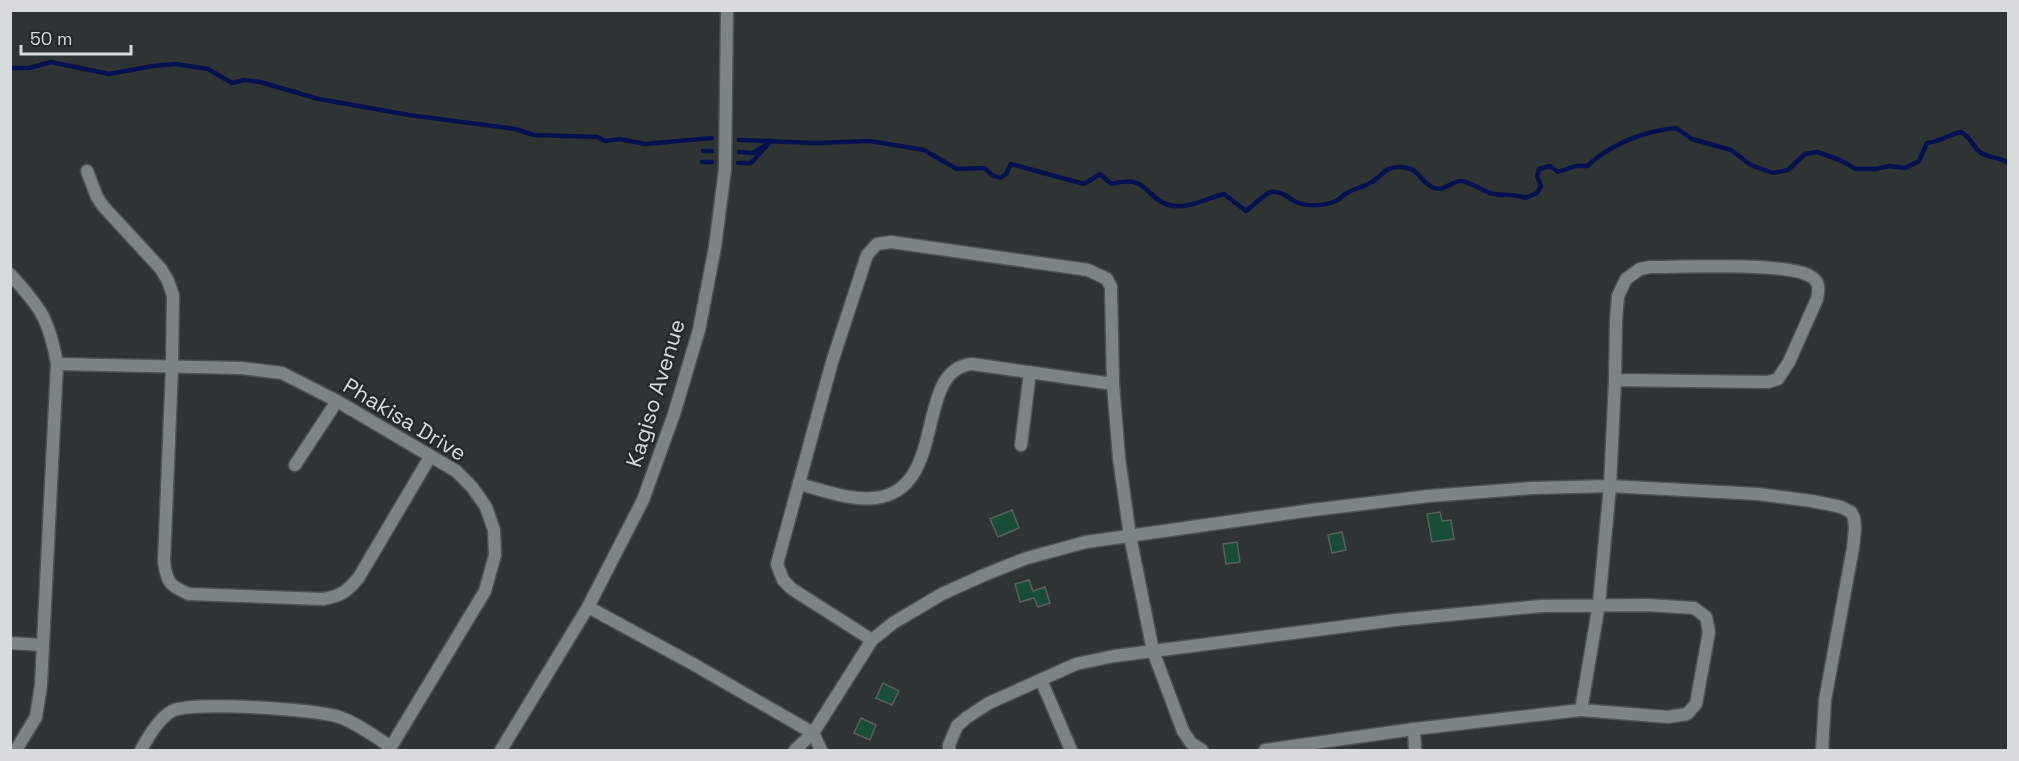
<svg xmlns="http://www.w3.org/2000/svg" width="2019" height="761" viewBox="0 0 2019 761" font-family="'Space Grotesk',sans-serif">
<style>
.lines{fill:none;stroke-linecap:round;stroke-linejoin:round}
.stream{stroke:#03124e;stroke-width:4.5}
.building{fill:#194d38;stroke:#5b605d;stroke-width:1.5}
.minor-casing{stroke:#4c5151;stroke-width:15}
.tertiary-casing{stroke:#4c5151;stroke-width:15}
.minor{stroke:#7d8484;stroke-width:12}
.tertiary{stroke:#7d8484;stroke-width:12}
.labels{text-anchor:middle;stroke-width:5;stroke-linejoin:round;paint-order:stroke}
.street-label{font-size:22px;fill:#d8dbdb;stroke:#242a2a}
</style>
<rect width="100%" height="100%" fill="#2e3434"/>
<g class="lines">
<g class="stream">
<polyline points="10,68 29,68 51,62 109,74 153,66 176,64 208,69 232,83 244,80 260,82 319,99 409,115 515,129 534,135 597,137 605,141 620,139 645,144 712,138"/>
<path d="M739,140L816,143L870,141L924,150L957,169L985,168L992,175L1000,178L1006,174L1011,164L1084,184L1100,174L1111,184C1150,174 1143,197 1169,205C1186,210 1208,198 1224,194L1246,211C1252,206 1266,193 1271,192C1280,190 1289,198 1296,202C1307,207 1325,206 1336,201C1340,199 1343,195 1347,193C1355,188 1364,187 1372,182C1382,176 1385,167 1398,167C1419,166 1418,180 1432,187C1444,193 1451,181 1461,181C1467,180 1483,191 1490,193C1503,197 1514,193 1525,198L1537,193L1541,186L1537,176L1539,169L1550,166L1558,172L1575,166H1587C1611,144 1644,131 1676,128L1692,139L1731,150L1751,165L1773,173L1788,170L1805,154L1817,152L1840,160L1856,169H1876L1889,166L1905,168L1919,161L1927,143C1940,142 1949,134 1961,132C1973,139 1973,148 1981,153C1989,158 2000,157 2008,163"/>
<polyline points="703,151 712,151"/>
<polyline points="739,152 753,153 767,144"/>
<polyline points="702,162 712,162"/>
<polyline points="738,163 751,163 771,141"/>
</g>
</g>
<g class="building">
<polygon points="1012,510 1019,528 998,537 990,519"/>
<polygon points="1440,512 1442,521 1451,520 1454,539 1432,542 1427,514"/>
<polygon points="1342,532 1346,550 1332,553 1328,535"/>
<polygon points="1237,542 1240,562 1226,564 1223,544"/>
<polygon points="1029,580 1033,591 1045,587 1050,603 1038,607 1034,598 1020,602 1015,584"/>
<polygon points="883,683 899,691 892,705 876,698"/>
<polygon points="861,718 876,725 870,740 854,733"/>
</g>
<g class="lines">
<defs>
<g id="minor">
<path d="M87,171L97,197L103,206L161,269L168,281L173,295L172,367L164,562C167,583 170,586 189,594L323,599C341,596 348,591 359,577L430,457"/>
<path d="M10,274C41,308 49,319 57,364L41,685L36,717L16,750"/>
<polyline points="57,364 241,368 282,373 337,401 456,471 472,487 486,507 494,530 495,555 485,591 389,750"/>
<polyline points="1021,445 1030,372"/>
<polyline points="295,465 337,401"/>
<path d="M799,484C823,490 851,501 875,498C949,490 913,369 972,364L1113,384"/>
<polyline points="588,607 693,664 813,733 821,750"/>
<polyline points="872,640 792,589 783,580 777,564 832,362 867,255 877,244 891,242 1088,270 1107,279 1111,287 1113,384 1119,458 1130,536 1153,651 1183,731 1191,743 1202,750"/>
<polyline points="10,643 43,645"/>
<polyline points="1041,680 1071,750"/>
<polyline points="1414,729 1581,710"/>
<path d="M141,750C148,737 159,718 172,711C191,701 316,709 339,717C357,723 374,736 391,747"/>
<polyline points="795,750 813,733 872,640 893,623 942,594 984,575 1027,558 1086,542 1312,510 1429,496 1532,488 1610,486 1758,494 1812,501 1841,507 1851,512 1854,518 1855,529 1853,548 1825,700 1822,750"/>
<path d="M949,750V745L957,726L966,718L989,703L1076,664L1114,656L1395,620L1541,606L1647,605L1694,608L1706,617L1709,632L1696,704L1687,714L1668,717L1581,710L1599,604L1610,486L1615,380L1616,320L1618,296L1626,279L1640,269L1650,267C1682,267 1786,262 1810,276C1820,281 1819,290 1817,299L1789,362L1778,379L1768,382L1615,380"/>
<polyline points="1265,750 1414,729 1415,750"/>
</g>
<polyline id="tertiary" points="501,750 588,607 643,500 674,414 699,330 715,247 725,169 727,10"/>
</defs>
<use href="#minor" class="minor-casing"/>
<use href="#tertiary" class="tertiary-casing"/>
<use href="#minor" class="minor"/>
<use href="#tertiary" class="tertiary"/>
</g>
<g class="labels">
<g class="street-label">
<text transform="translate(655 393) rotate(-73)" y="8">Kagiso Avenue</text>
<text transform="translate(405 419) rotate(31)" y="8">Phakisa Drive</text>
</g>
</g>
<rect width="2019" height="761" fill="none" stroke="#d8dbdb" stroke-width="24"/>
<path d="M21 45v9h110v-9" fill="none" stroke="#d8dbdb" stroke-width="3"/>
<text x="30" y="45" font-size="18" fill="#d8dbdb" stroke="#242a2a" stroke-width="4.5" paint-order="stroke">50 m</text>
</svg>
